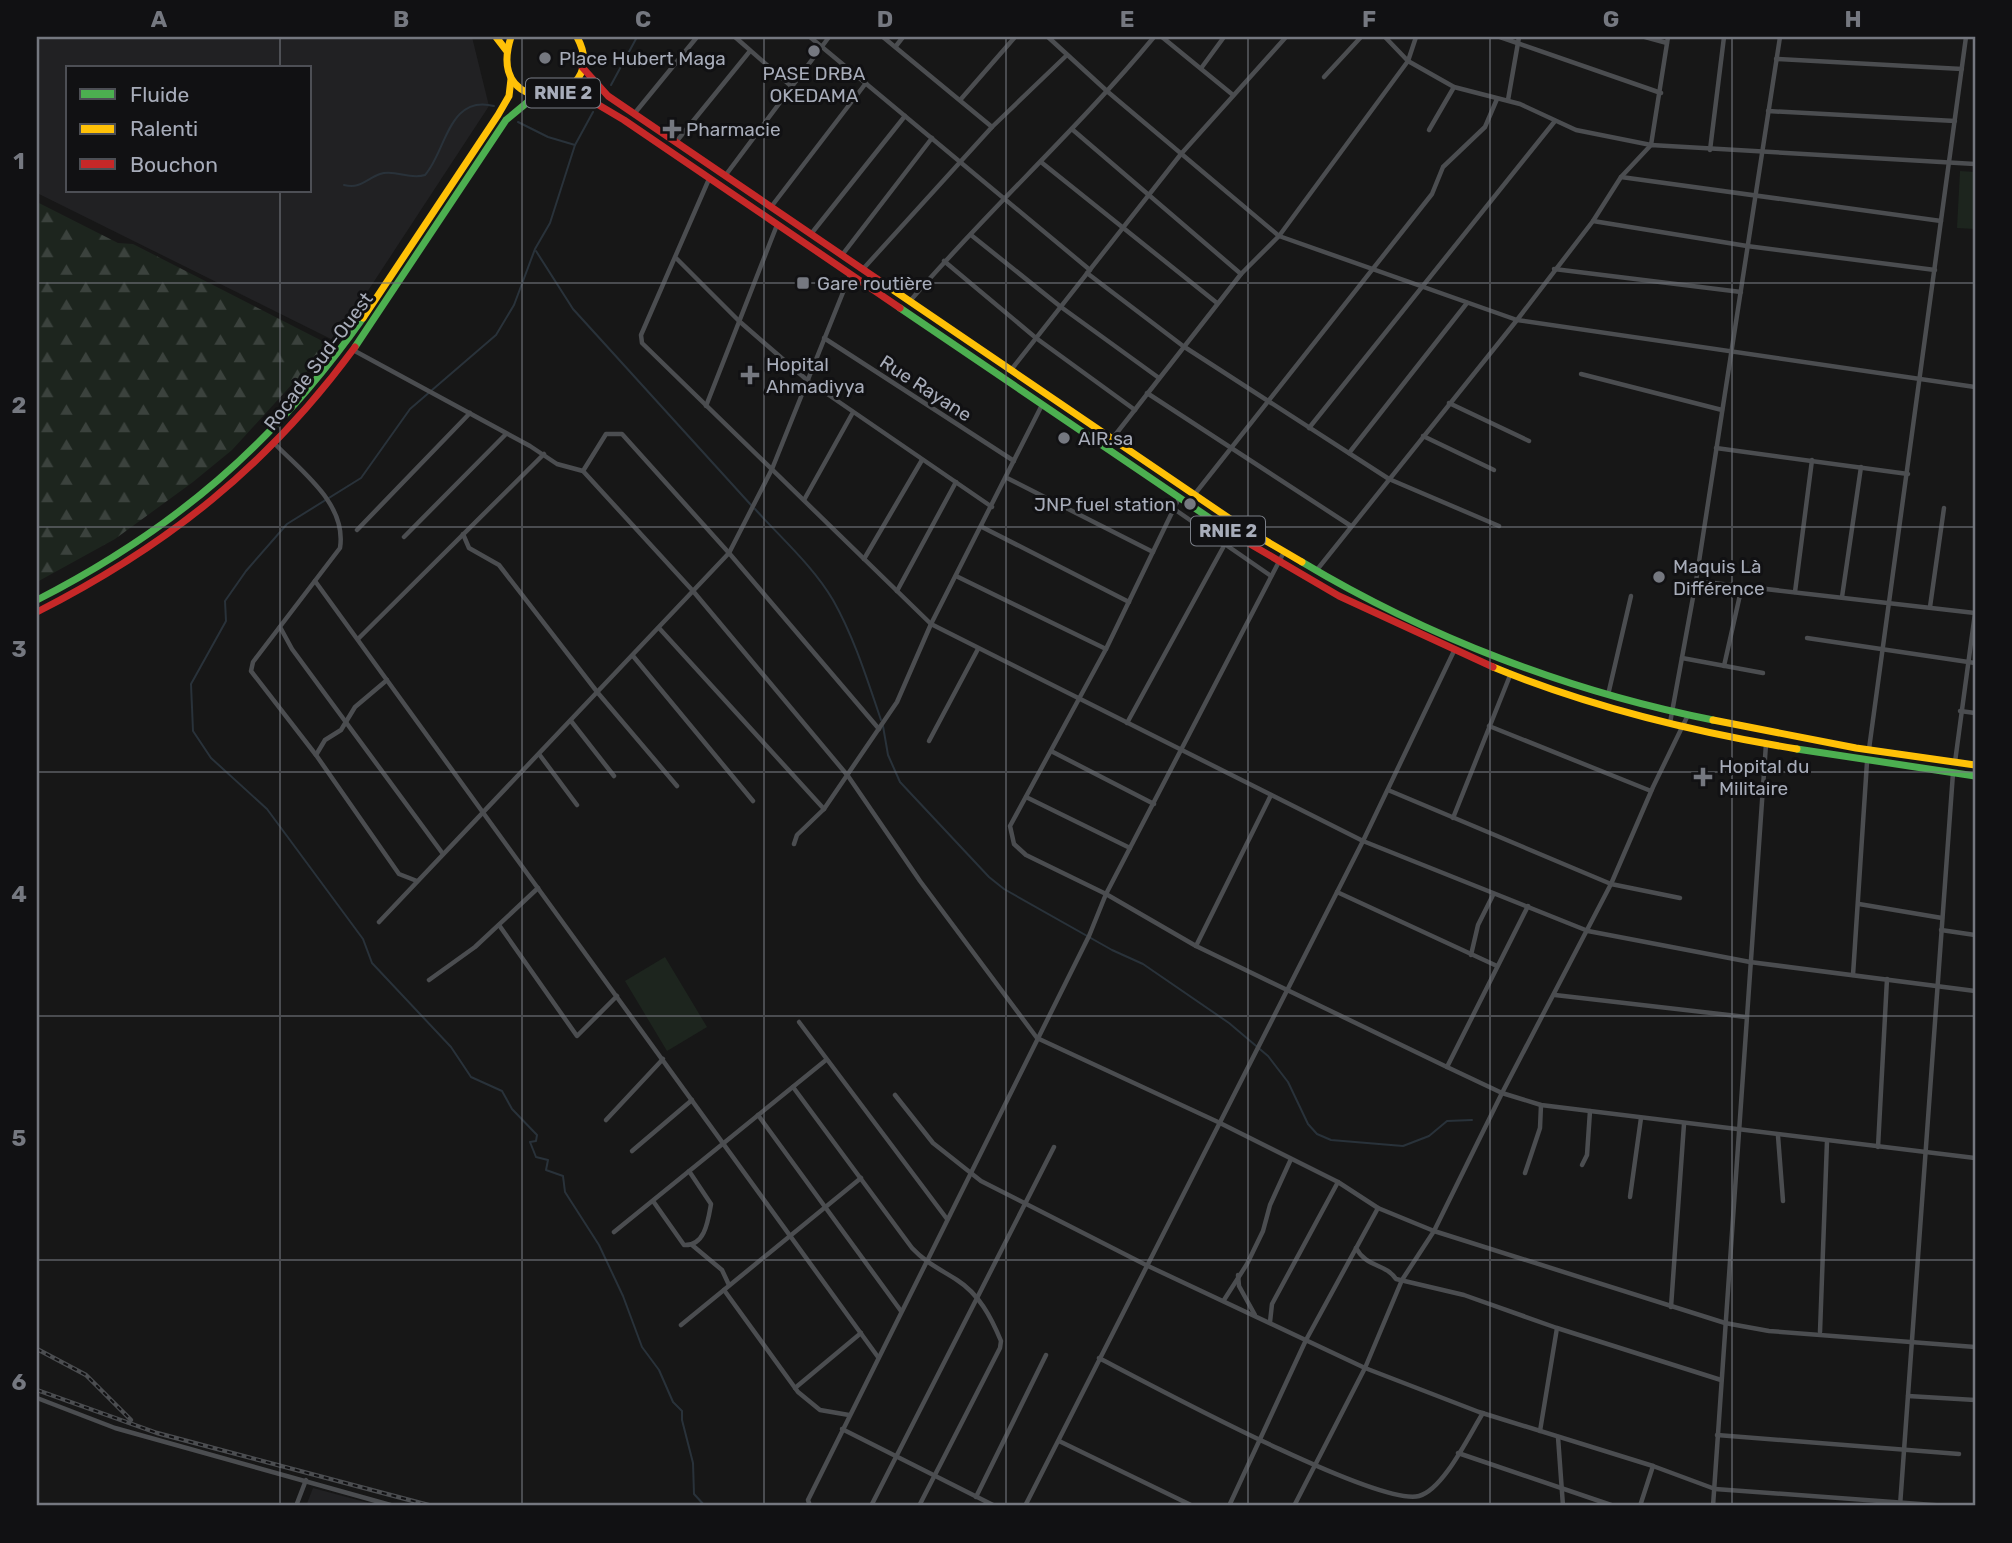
<svg xmlns="http://www.w3.org/2000/svg" width="2012" height="1543" viewBox="0 0 2012 1543" font-family="Rubik,sans-serif">
<style>
.built{fill:#212123;fill-rule:evenodd}
.forest{fill:url(#forest-firs)}
.garden{fill:#1d251e}
.lines{fill:none;stroke-linecap:round;stroke-linejoin:round}
.stream{stroke:#29323a;stroke-width:2}
.street{stroke:#4b4d50;stroke-width:4.5}
.fast{stroke:#4caf50;stroke-width:7}
.slow{stroke:#ffc107;stroke-width:7}
.jam{stroke:#c62828;stroke-width:7}
.rail-casing{stroke:#4b4d50;stroke-width:4.5}
.rail{stroke:#111113;stroke-width:2;stroke-dasharray:5;stroke-linecap:butt}
.grid{fill:none;stroke:#757880;stroke-width:2;stroke-opacity:0.55}
.poi-dot{fill:#757880;stroke:#111113;stroke-width:2.5}
.labels{text-anchor:middle;stroke-width:6;stroke-linejoin:round;paint-order:stroke}
.shield{fill:#111113;stroke:#7a7e87;stroke-width:2}
.shield-label{font-size:18px;font-weight:bold;fill:#a7acb9}
.poi-label{font-size:19px;fill:#a7acb9;stroke:#111113;text-anchor:start}
.street-label{font-size:19px;fill:#a7acb9;stroke:#111113}
.neatline{fill:none;stroke:#757880;stroke-width:2.5}
.grid-label{font-size:23px;text-anchor:middle;font-weight:bold;fill:#757880}
</style>
<defs>
<pattern id="forest-firs" width="22" height="20" patternUnits="userSpaceOnUse" patternTransform="scale(1.75)"><rect width="22" height="20" fill="#1d251e"/><path d="M5 1l3.5 6h-7zM16 11l3.5 6h-7z" fill="#3b423d"/></pattern>
</defs>
<rect width="100%" height="100%" fill="#171717"/>
<g class="built">
<path d="M37,37H472L489,106L335,341L37,193ZM68,68H310V191H68Z"/>
<polygon points="313,1488 380,1506 306,1506"/>
</g>
<polygon class="forest" points="37,202 118,243 133,244 336,348 295,381 232,450 193,482 115,539 37,582"/>
<g class="garden">
<polygon points="1960,171 1975,172 1975,229 1957,228"/>
<polygon points="665,957 707,1027 667,1051 625,981"/>
</g>
<g class="lines">
<g class="stream">
<polyline points="611,85 637,37"/>
<polyline points="593,112 575,145 550,223 535,249 514,305 496,335 410,409 361,478 287,524 246,571 225,601 226,621 191,684 193,731 211,758 267,809 363,939 372,963 451,1047 471,1077 502,1091 512,1109 537,1135 536,1141 530,1142 536,1157 548,1160 546,1170 563,1176 565,1192 599,1245 623,1296 642,1347 659,1370 673,1402 682,1411 682,1420 693,1463 694,1494 705,1506"/>
<polyline points="518,122 548,137 575,145"/>
<path d="M344,185C361,189 366,179 380,174C395,169 409,180 425,175C446,152 448,94 494,106"/>
<polyline points="536,251 573,309 751,505"/>
<path d="M755,509C781,538 813,566 833,600C854,637 867,679 881,720"/>
<polyline points="883,726 888,755 900,782 989,877 1004,889 1112,950 1143,964 1229,1023 1268,1056 1288,1082 1308,1124 1317,1134 1331,1140 1403,1146 1429,1136 1447,1121 1472,1120"/>
</g>
<g class="street">
<polyline points="735,37 791,86"/>
<polyline points="810,37 1090,270"/>
<polyline points="883,37 992,127"/>
<polyline points="1048,37 1108,92 1279,236 1517,320 1975,387"/>
<polyline points="1162,37 1233,95"/>
<polyline points="1385,37 1408,61 1454,87 1520,104 1576,130 1651,145 1668,37"/>
<polyline points="1500,37 1661,93"/>
<polyline points="1645,37 1667,43"/>
<polyline points="896,46 903,37"/>
<polyline points="1776,59 1962,69"/>
<polyline points="1202,67 1224,37"/>
<polyline points="1324,77 1361,37"/>
<polyline points="961,99 1015,37"/>
<polyline points="1508,100 1519,37"/>
<polyline points="1768,111 1955,121"/>
<polyline points="634,114 697,37"/>
<polyline points="1073,130 1241,274"/>
<polyline points="1429,130 1454,87"/>
<polyline points="676,142 750,51"/>
<polyline points="1710,150 1724,37"/>
<polyline points="1041,162 1217,303"/>
<polyline points="725,176 829,37"/>
<polyline points="1621,177 1941,221"/>
<polyline points="709,179 641,335 642,343 931,624 1363,841 1588,931 1750,962 1975,991"/>
<polyline points="771,207 866,83"/>
<polyline points="1593,221 1747,246 1935,270"/>
<polyline points="811,234 905,116"/>
<polyline points="971,235 1061,307 1159,378"/>
<polyline points="842,255 932,138"/>
<polyline points="677,259 739,321 807,380 992,507"/>
<polyline points="944,261 1036,338 1135,410"/>
<polyline points="863,269 992,127 1067,55"/>
<polyline points="1554,269 1741,292"/>
<polyline points="1087,273 1183,346 1389,479 1499,526"/>
<path d="M910,301C988,210 1077,130 1154,37"/>
<polyline points="824,338 1014,461"/>
<polyline points="353,350 530,446 557,464 583,471 693,591 848,776 920,881 1037,1038 1218,1122 1338,1182 1378,1208 1434,1231 1725,1323 1769,1331 1975,1347"/>
<polyline points="1011,370 1181,154 1286,37"/>
<polyline points="1581,374 1722,410"/>
<polyline points="1147,393 1351,526"/>
<polyline points="1449,403 1529,441"/>
<polyline points="706,406 777,225"/>
<polyline points="1309,428 1555,121"/>
<polyline points="1423,436 1494,470"/>
<polyline points="1112,439 1241,274 1279,236 1408,61 1416,37"/>
<path d="M275,444C302,472 347,504 340,548L253,662L251,671L316,755L399,874L417,881"/>
<polyline points="1716,448 1908,474"/>
<polyline points="1349,453 1467,303"/>
<polyline points="583,471 606,434 622,434 729,553 879,729"/>
<polyline points="1007,478 1153,552"/>
<polyline points="1194,495 1432,194 1443,167 1485,127 1497,99"/>
<polyline points="1179,498 1106,649 1010,826 1014,844 1026,855 1106,894 1196,946 1447,1067"/>
<polyline points="804,500 852,414"/>
<polyline points="1174,509 1271,576"/>
<polyline points="982,527 1129,602"/>
<polyline points="357,530 470,413"/>
<polyline points="463,534 469,548 499,565 598,693 677,786"/>
<polyline points="404,537 506,434"/>
<polyline points="864,559 922,460"/>
<polyline points="1316,571 1517,320 1593,221 1621,177 1651,145 1975,164"/>
<polyline points="956,576 1106,649"/>
<polyline points="315,581 878,1357"/>
<polyline points="1696,581 1975,613"/>
<polyline points="897,591 956,482"/>
<polyline points="1795,592 1812,460"/>
<polyline points="1842,597 1861,467"/>
<polyline points="1930,607 1944,508"/>
<polyline points="280,627 292,649 443,854"/>
<polyline points="659,628 824,809"/>
<polyline points="1807,638 1975,663"/>
<polyline points="358,639 544,454"/>
<polyline points="633,656 753,801"/>
<polyline points="1682,658 1763,673"/>
<polyline points="1724,666 1742,586"/>
<polyline points="1608,695 1631,596"/>
<polyline points="1960,711 1975,713"/>
<polyline points="571,721 614,776"/>
<polyline points="1127,723 1225,544"/>
<polyline points="1670,723 1696,581 1780,37"/>
<polyline points="1489,726 1651,791"/>
<polyline points="929,741 978,649"/>
<polyline points="1869,749 1966,37"/>
<polyline points="1051,751 1154,804"/>
<polyline points="539,754 577,805"/>
<polyline points="316,755 325,740 341,730 355,707 387,680"/>
<polyline points="1955,762 1975,613"/>
<polyline points="1388,790 1611,884 1680,898"/>
<polyline points="1026,797 1130,848"/>
<polyline points="1453,818 1511,673"/>
<polyline points="794,844 797,835 824,809 897,702 931,624 1042,405"/>
<polyline points="1337,892 1497,966"/>
<polyline points="1859,904 1942,918"/>
<polyline points="1528,906 1447,1067 1502,1093 1541,1105 1975,1158"/>
<polyline points="379,922 729,553 772,469 850,275"/>
<polyline points="499,925 577,1036 617,996"/>
<polyline points="1941,930 1975,935"/>
<polyline points="1196,946 1271,795"/>
<polyline points="1471,955 1478,925 1493,895"/>
<polyline points="1853,975 1867,762"/>
<polyline points="429,980 475,947 538,888"/>
<polyline points="1555,995 1746,1017"/>
<polyline points="799,1022 947,1219"/>
<path d="M793,1087L912,1248C926,1263 940,1269 957,1280C979,1294 991,1317 1001,1341L1000,1348L919,1506"/>
<polyline points="895,1095 933,1143 981,1181 1146,1265 1365,1368 1479,1412 1653,1466 1715,1489 1947,1506"/>
<polyline points="758,1115 901,1311"/>
<polyline points="606,1120 663,1059"/>
<polyline points="1778,1136 1783,1201"/>
<polyline points="1878,1147 1887,979"/>
<polyline points="632,1151 692,1100"/>
<polyline points="1582,1165 1587,1155 1590,1111"/>
<polyline points="1525,1173 1540,1128 1541,1105"/>
<polyline points="1630,1197 1641,1118"/>
<path d="M653,1201L684,1245C705,1246 708,1221 711,1204L689,1171"/>
<polyline points="614,1232 826,1060"/>
<polyline points="692,1245 722,1270 729,1285"/>
<path d="M1356,1248C1367,1268 1385,1263 1396,1279L1464,1295L1557,1328L1721,1380"/>
<polyline points="1238,1275 1239,1286 1255,1315"/>
<polyline points="724,1290 798,1392 820,1410 849,1415"/>
<polyline points="1224,1300 1247,1264 1263,1231 1270,1205 1291,1159"/>
<polyline points="1671,1307 1684,1124"/>
<polyline points="1270,1322 1272,1304 1338,1182"/>
<polyline points="681,1325 861,1178"/>
<polyline points="1820,1332 1827,1141"/>
<path d="M1099,1358C1149,1384 1377,1507 1419,1496C1444,1489 1469,1435 1483,1413"/>
<polyline points="795,1388 861,1333"/>
<polyline points="1908,1396 1975,1400"/>
<polyline points="37,1398 115,1428 394,1506"/>
<polyline points="842,1429 995,1506"/>
<polyline points="1540,1431 1557,1328"/>
<polyline points="1717,1435 1959,1454"/>
<polyline points="1558,1437 1563,1506"/>
<polyline points="1059,1441 1193,1506"/>
<polyline points="1458,1453 1614,1506"/>
<polyline points="976,1497 1046,1355"/>
<polyline points="296,1506 306,1480"/>
<polyline points="810,1506 808,1500 1089,936 1106,894 1284,552"/>
<polyline points="871,1506 1054,1147"/>
<polyline points="1025,1506 1363,841 1454,651"/>
<polyline points="1229,1506 1306,1340 1378,1208"/>
<polyline points="1294,1506 1365,1368 1402,1280 1434,1231 1502,1093 1611,884 1653,787 1688,715"/>
<polyline points="1640,1506 1653,1466"/>
<polyline points="1713,1506 1766,744"/>
<polyline points="1900,1506 1953,773"/>
</g>
<g class="fast">
<polyline points="900,308 1233,534"/>
<polyline points="355,347 506,120 535,96"/>
<path d="M1302,562C1427,637 1570,692 1713,720"/>
<path d="M37,600C174,530 274,444 363,318"/>
<polyline points="1797,749 1975,776"/>
</g>
<g class="slow">
<polyline points="496,37 506,50"/>
<path d="M511,37C483,124 614,105 577,37"/>
<polyline points="880,281 1239,525 1302,562"/>
<polyline points="363,318 498,115 509,96 511,79"/>
<path d="M1493,667C1590,707 1694,732 1797,749"/>
<polyline points="1713,720 1856,748 1975,765"/>
</g>
<g class="jam">
<polyline points="582,67 608,96 880,281"/>
<polyline points="570,88 624,120 900,308"/>
<polyline points="1233,534 1339,596 1493,667"/>
<path d="M37,612C167,546 268,466 355,347"/>
</g>
<defs>
<g id="rail">
<polyline points="37,1349 86,1375 131,1420"/>
<polyline points="37,1390 157,1433 432,1506"/>
</g>
</defs>
<use href="#rail" class="rail-casing"/>
<use href="#rail" class="rail"/>
</g>
<path class="grid" d="M280,37V68M522,37V1506M764,37V1506M1006,37V1506M1248,37V1506M1490,37V1506M1732,37V1506M280,191V1506M37,283H1975M37,527H1975M37,772H1975M37,1016H1975M37,1260H1975"/>
<g class="poi-dot">
<circle cx="814" cy="51" r="7"/>
<circle cx="545" cy="58" r="7"/>
<path d="M668.5 118.5h7v7h7v7h-7v7h-7v-7h-7v-7h7z"/>
<rect x="796" y="276" width="14" height="14" rx="3.5"/>
<path d="M746.5 364.5h7v7h7v7h-7v7h-7v-7h-7v-7h7z"/>
<circle cx="1064" cy="438" r="7"/>
<circle cx="1190" cy="504" r="7"/>
<circle cx="1659" cy="577" r="7"/>
<path d="M1699.5 766.5h7v7h7v7h-7v7h-7v-7h-7v-7h7z"/>
</g>
<g class="labels">
<g class="shield">
<rect x="526" y="78.5" width="74" height="29" rx="5"/>
<rect x="1191" y="516.5" width="74" height="29" rx="5"/>
</g>
<g class="shield-label">
<text x="563" y="99">RNIE 2</text>
<text x="1228" y="537">RNIE 2</text>
</g>
<g class="poi-label">
<text x="559" y="65">Place Hubert Maga</text>
<text x="814" y="80" text-anchor="middle">PASE DRBA<tspan x="814" dy="22">OKEDAMA</tspan></text>
<text x="686" y="136">Pharmacie</text>
<text x="817" y="290">Gare routière</text>
<text x="766" y="371">Hopital<tspan x="766" dy="22">Ahmadiyya</tspan></text>
<text x="1078" y="445">AIR.sa</text>
<text x="1176" y="511" text-anchor="end">JNP fuel station</text>
<text x="1673" y="573">Maquis Là<tspan x="1673" dy="22">Différence</tspan></text>
<text x="1719" y="773">Hopital du<tspan x="1719" dy="22">Militaire</tspan></text>
</g>
<g class="street-label">
<text transform="translate(318 361) rotate(-53)" y="7">Rocade Sud-Ouest</text>
<text transform="translate(926 388) rotate(33)" y="7">Rue Rayane</text>
</g>
</g>
<rect width="2012" height="1543" fill="none" stroke="#111113" stroke-width="77"/>
<rect x="66" y="66" width="245" height="126" fill="#111113" stroke="#4d4f55" stroke-width="2"/>
<rect x="80" y="89" width="35" height="10" fill="#4caf50" stroke="#4d4f55" stroke-width="2"/>
<text x="130" y="102" font-size="21" fill="#a7acb9">Fluide</text>
<rect x="80" y="124" width="35" height="10" fill="#ffc107" stroke="#4d4f55" stroke-width="2"/>
<text x="130" y="136" font-size="21" fill="#a7acb9">Ralenti</text>
<rect x="80" y="159" width="35" height="10" fill="#c62828" stroke="#4d4f55" stroke-width="2"/>
<text x="130" y="172" font-size="21" fill="#a7acb9">Bouchon</text>
<rect x="38" y="38" width="1936" height="1466" class="neatline"/>
<g class="grid-label">
<text x="159" y="27">A</text>
<text x="401" y="27">B</text>
<text x="643" y="27">C</text>
<text x="885" y="27">D</text>
<text x="1127" y="27">E</text>
<text x="1369" y="27">F</text>
<text x="1611" y="27">G</text>
<text x="1853" y="27">H</text>
<text x="19" y="169">1</text>
<text x="19" y="413">2</text>
<text x="19" y="657">3</text>
<text x="19" y="902">4</text>
<text x="19" y="1146">5</text>
<text x="19" y="1390">6</text>
</g>
</svg>
